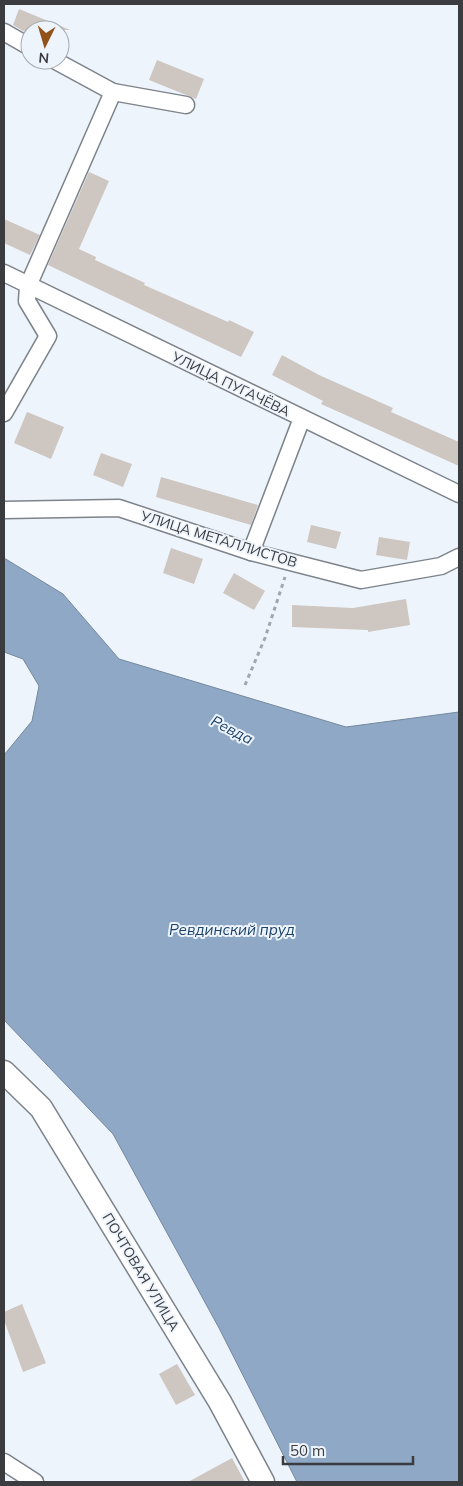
<svg xmlns="http://www.w3.org/2000/svg" width="463" height="1486" viewBox="0 0 463 1486" font-family="Mulish,sans-serif">
<style>
.water{fill:#8ea8c6;stroke:#75889e}
.building{fill:#cec6c0}
.lines{fill:none;stroke-linecap:round;stroke-linejoin:round}
.street-casing{stroke:#7d838a;stroke-width:19}
.secondary-casing{stroke:#7d838a;stroke-width:25}
.path{stroke:#a3a7ad;stroke-width:3;stroke-dasharray:4 4;stroke-linecap:butt}
.street{stroke:#fff;stroke-width:16}
.secondary{stroke:#fff;stroke-width:22}
.labels{text-anchor:middle;stroke-width:4;stroke-linejoin:round;paint-order:stroke}
.street-label{font-size:14px;fill:#3a3c3f;stroke:#eef4fc}
.water-label{font-size:15px;font-style:italic;fill:#1b416a;stroke:#eef4fc}
</style>
<rect width="100%" height="100%" fill="#eef4fc"/>
<polygon class="water" points="4,558 63,594 119,659 346,727 459,712 459,1482 297,1482 219,1328 113,1134 4,1020 4,755 32,721 39,686 23,659 4,652"/>
<g class="building">
<polygon points="19,9 70,30 30,30 30,34 23,31 13,25"/>
<polygon points="157,60 204,79 196,99 149,80"/>
<polygon points="89,172 109,181 79,249 96,257 95,260 145,283 144,285 228,322 229,320 254,332 241,357 48,265"/>
<polygon points="4,219 40,235 30,255 4,243"/>
<polygon points="282,355 319,375 393,408 391,412 459,442 459,466 321,404 323,401 272,375"/>
<polygon points="27,412 64,427 51,459 14,443"/>
<polygon points="101,453 132,464 123,487 93,475"/>
<polygon points="161,477 258,505 251,525 156,497"/>
<polygon points="311,525 341,532 336,549 307,542"/>
<polygon points="379,537 410,542 407,560 376,555"/>
<polygon points="171,548 203,559 194,584 163,573"/>
<polygon points="234,573 265,591 254,610 223,593"/>
<polygon points="406,599 410,625 368,632 368,630 292,627 292,605 353,608"/>
<polygon points="22,1304 46,1363 23,1372 4,1320 4,1312"/>
<polygon points="177,1364 195,1395 176,1405 159,1374"/>
<polygon points="232,1458 245,1482 188,1482"/>
</g>
<g class="lines">
<defs>
<g id="street">
<polyline points="4,32 30,47"/>
<polyline points="54,60 113,92 186,105"/>
<polyline points="4,273 459,494"/>
<polyline points="4,413 48,336 27,301 28,286 113,92"/>
<polyline points="4,510 119,508 251,552 361,580 441,566 459,557"/>
<polyline points="251,552 302,418"/>
<polyline points="4,1462 35,1482"/>
</g>
<polyline id="secondary" points="4,1072 41,1108 220,1402 263,1482"/>
</defs>
<use href="#street" class="street-casing"/>
<use href="#secondary" class="secondary-casing"/>
<polyline class="path" points="245,685 265,638 285,577"/>
<use href="#street" class="street"/>
<use href="#secondary" class="secondary"/>
</g>
<g class="labels">
<g class="street-label">
<text transform="translate(231 384) rotate(26)" y="5">УЛИЦА ПУГАЧЁВА</text>
<text transform="translate(219 539) rotate(17)" y="5">УЛИЦА МЕТАЛЛИСТОВ</text>
<text transform="translate(141 1272) rotate(59)" y="5">ПОЧТОВАЯ УЛИЦА</text>
</g>
<g class="water-label">
<text transform="translate(232 730) rotate(27)" y="5">Ревда</text>
<text x="232" y="935">Ревдинский пруд</text>
</g>
</g>
<rect width="463" height="1486" fill="none" stroke="#3a3c3f" stroke-width="10"/>
<g transform="translate(45 45) rotate(185)"><circle r="24" fill="#eef4fc" stroke="#a6aab0"/>
<path d="M0-4L9 19L0 12L-9 19Z" fill="#92531b"/>
<text y="-8" font-size="14" font-weight="bold" text-anchor="middle" fill="#3a3c3f">N</text>
</g>
<path d="M283 1456v8h130v-8" fill="none" stroke="#3a3c3f" stroke-width="2.5"/>
<text x="290" y="1456" font-size="15" fill="#3a3c3f" stroke="#eef4fc" stroke-width="4" paint-order="stroke">50 m</text>
</svg>
